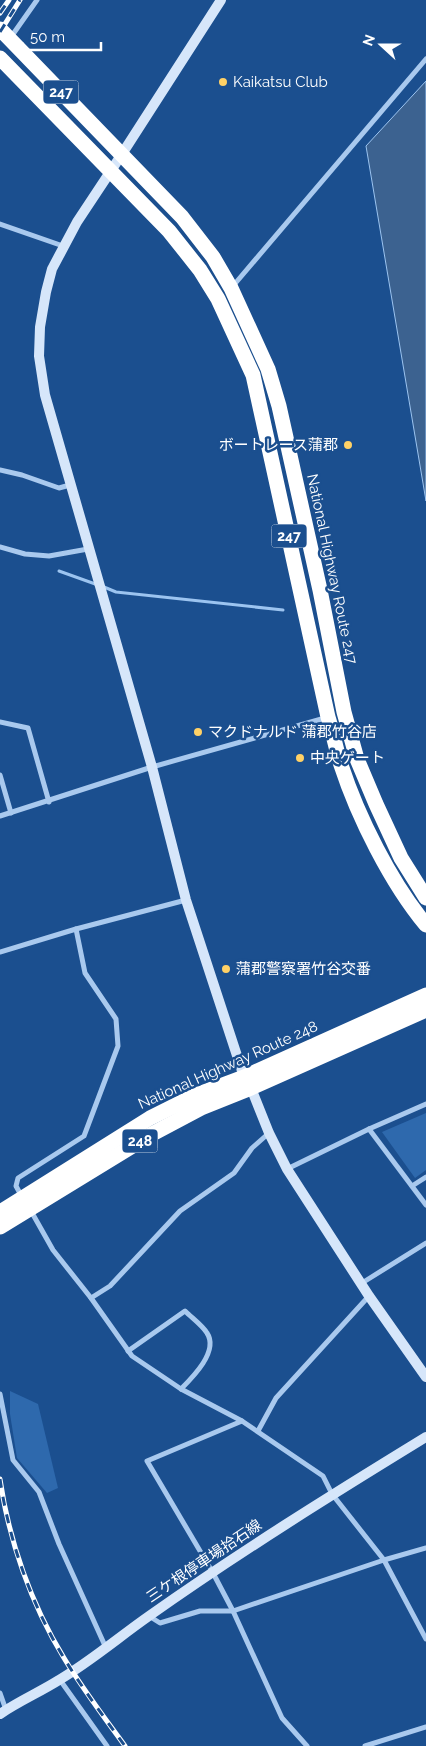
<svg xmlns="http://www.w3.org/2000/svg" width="426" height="1746" viewBox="0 0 426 1746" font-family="Raleway,'Noto Sans JP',sans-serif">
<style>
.green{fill:#2e69ad}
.water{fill:#3c6290;stroke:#9cc4f0}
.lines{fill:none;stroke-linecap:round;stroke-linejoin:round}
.stream{stroke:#9cc4f0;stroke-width:3}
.street{stroke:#a9c9ee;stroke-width:5}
.secondary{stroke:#d6e6fa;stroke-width:10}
.highway{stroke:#fff;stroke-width:15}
.rail-casing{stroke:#fff;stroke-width:5}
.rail{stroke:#1b4f8f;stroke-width:3;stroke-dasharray:9;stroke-linecap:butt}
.poi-dot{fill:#ffd166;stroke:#1b4f8f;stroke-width:2}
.labels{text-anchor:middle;stroke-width:5;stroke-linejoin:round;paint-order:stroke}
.shield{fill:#1b4f8f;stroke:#bbcadd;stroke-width:1}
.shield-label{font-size:14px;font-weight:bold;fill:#fff}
.poi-label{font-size:15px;fill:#fff;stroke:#1b4f8f;text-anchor:start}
.street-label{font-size:15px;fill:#fff;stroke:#1b4f8f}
</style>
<rect width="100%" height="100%" fill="#1b4f8f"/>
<g class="green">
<polygon points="426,1113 426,1170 415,1178 382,1132"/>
<polygon points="10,1391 38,1404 58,1488 47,1493 17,1458 10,1414"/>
</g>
<polygon class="water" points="426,81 426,501 366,146"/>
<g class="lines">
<g class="stream">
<polyline points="59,571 98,585"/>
<polyline points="104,587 116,592 283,610"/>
</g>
<g class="street">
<polyline points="11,37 37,0"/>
<polyline points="0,224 63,246"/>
<polyline points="233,286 426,59"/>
<polyline points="0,470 22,475 59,488 70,485"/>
<polyline points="0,547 25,554 49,556 88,549"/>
<polyline points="0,722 28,728 49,802"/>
<polyline points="0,775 11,813"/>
<polyline points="0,816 152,767 325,718"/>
<polyline points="0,952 76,929"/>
<polyline points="369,1129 426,1205"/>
<polyline points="287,1169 369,1129 426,1104"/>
<polyline points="412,1186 426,1177"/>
<polyline points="22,1197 16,1186 18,1178 84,1136 118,1046 116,1019 85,973 76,929 186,900"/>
<polyline points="31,1211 53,1250 91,1298 132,1356 181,1389 242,1421 323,1476 332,1494 384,1560 426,1639"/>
<polyline points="362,1283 426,1243"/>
<polyline points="91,1298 110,1286 180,1211 234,1173 252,1148 269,1133"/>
<path d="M128,1351L185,1311C192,1318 202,1325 207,1333C219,1351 193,1377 181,1389"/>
<polyline points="0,1394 13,1460 39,1492 59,1544 106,1648"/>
<polyline points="242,1421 147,1461 213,1573 233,1611 282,1718 307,1746"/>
<polyline points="258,1431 276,1398 369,1296"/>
<polyline points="149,1616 160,1623 200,1611 233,1611 384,1560 426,1548"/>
<polyline points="60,1680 107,1746"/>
<polyline points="0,1693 6,1710"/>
<polyline points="365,1746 426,1727"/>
</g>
<g class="secondary">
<polyline points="221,0 122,154 77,222 52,269 46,292 40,327 39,356 45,395 152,767 186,900 244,1077 251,1088 269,1133 287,1169 369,1296 426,1377"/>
<path d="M0,1714C19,1701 40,1692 59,1680C91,1661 119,1637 149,1616C238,1553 333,1494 426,1437"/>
</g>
<g class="highway">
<polyline points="0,29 182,217 213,257 231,288 268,369 279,406 320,590 344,712 357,759 376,804 401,858 426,898"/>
<path d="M0,58L169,231L200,270L218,299L253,375L328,717C333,733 336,749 341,765C358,817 391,883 426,925"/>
<polyline points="0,1212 150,1118 196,1095 244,1077 426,995"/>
<polyline points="0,1227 152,1134 201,1108 251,1088 426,1010"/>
</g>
<defs>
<g id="rail">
<polyline points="0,13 9,0"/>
<polyline points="0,32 20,0"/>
<path d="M0,1479C9,1541 31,1604 64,1658C82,1688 104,1717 125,1746"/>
</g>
</defs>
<use href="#rail" class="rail-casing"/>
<use href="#rail" class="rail"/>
</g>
<g class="poi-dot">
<circle cx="223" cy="82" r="5"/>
<circle cx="348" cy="445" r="5"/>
<circle cx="198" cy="732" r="5"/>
<circle cx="300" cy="758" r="5"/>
<circle cx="226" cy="969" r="5"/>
</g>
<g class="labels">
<g class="shield">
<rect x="43.5" y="80.5" width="35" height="23" rx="4"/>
<rect x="271.5" y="524.5" width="35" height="23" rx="4"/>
<rect x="122.5" y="1129.5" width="35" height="23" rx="4"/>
</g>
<g class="shield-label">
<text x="61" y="97">247</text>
<text x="289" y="541">247</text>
<text x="140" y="1146">248</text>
</g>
<g class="poi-label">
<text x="233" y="87">Kaikatsu Club</text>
<text x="338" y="450" text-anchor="end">ボートレース蒲郡</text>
<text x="208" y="737">マクドナルド 蒲郡竹谷店</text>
<text x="310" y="763">中央ゲート</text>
<text x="236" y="974">蒲郡警察署竹谷交番</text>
</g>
<g class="street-label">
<text transform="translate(332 569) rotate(78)" y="5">National Highway Route 247</text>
<text transform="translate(228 1065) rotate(-24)" y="5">National Highway Route 248</text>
<text transform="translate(204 1561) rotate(-34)" y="5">三ケ根停車場拾石線</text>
</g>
</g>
<g transform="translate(381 45) rotate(291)" stroke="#1b4f8f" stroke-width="4" paint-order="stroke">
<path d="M0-4L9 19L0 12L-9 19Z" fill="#ffffff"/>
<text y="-8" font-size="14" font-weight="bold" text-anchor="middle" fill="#ffffff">N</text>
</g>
<path d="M22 42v8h79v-8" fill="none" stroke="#ffffff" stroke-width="2.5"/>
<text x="30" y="42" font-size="15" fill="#ffffff" stroke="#1b4f8f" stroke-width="4" paint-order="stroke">50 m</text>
</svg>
